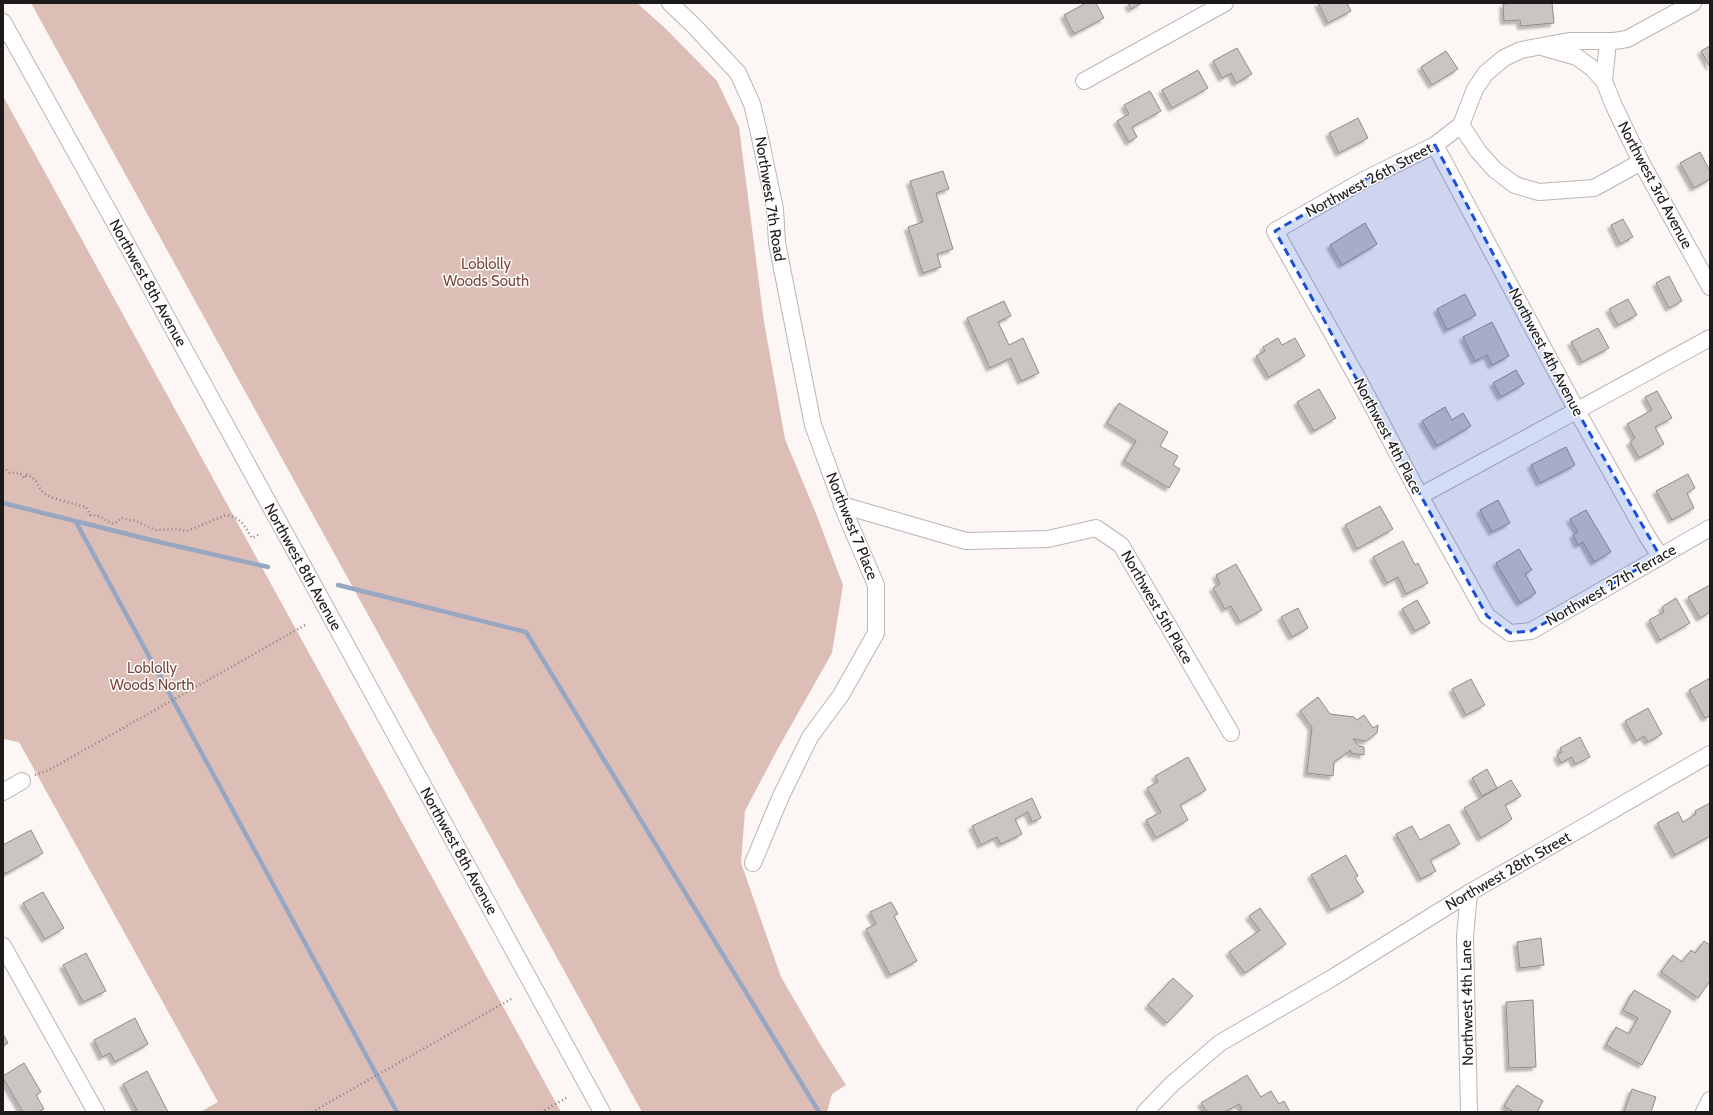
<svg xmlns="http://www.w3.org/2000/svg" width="1713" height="1115" viewBox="0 0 1713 1115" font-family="Cabin,sans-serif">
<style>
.green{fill:#dcbeb6}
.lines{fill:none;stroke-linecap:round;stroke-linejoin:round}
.stream{stroke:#97a7c2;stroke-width:4.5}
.building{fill:#cac4c3;stroke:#918c8a;filter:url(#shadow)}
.minor-casing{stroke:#bab5b3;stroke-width:18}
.path{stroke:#868281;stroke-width:2.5;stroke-dasharray:1 3;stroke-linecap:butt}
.minor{stroke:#fff;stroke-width:16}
.marked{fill:#1d4ed8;fill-opacity:0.2;stroke:#1d4ed8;stroke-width:3;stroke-dasharray:8 5;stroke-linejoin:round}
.labels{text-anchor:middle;stroke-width:3;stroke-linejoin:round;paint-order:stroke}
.street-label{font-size:15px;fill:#1c1a1a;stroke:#fff}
.park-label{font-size:15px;fill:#79473a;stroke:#fff}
</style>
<defs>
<filter id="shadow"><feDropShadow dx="-3.5" dy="3.5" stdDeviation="1" flood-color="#0004"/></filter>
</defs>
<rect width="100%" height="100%" fill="#fcf6f5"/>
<g class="green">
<polygon points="31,3 637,3 666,29 717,81 739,127 764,322 785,439 817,516 843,585 832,653 776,752 745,811 741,863 781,977 820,1044 846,1085 832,1094 827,1112 642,1112"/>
<polygon points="3,96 561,1112 200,1112 218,1102 19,742 3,739"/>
</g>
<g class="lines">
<g class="stream">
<polyline points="3,503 159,542 268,567"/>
<polyline points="76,522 397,1112"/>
<polyline points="338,585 526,632 819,1112"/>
</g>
</g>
<g class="building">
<polygon points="1086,3 1096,3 1104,18 1074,34 1064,15"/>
<polygon points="1128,3 1142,3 1131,9"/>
<polygon points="1318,3 1347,3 1351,11 1328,23"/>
<polygon points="1518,3 1552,3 1554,23 1521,26 1520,20 1504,21 1503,4"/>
<polygon points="1710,46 1710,67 1701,51"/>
<polygon points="1237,48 1252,74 1236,83 1231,73 1222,78 1213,61"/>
<polygon points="1446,51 1458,69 1432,85 1421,67"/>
<polygon points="1198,70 1208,88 1172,108 1162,90"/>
<polygon points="1150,91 1161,111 1132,127 1137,137 1129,142 1117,121 1129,114 1124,105"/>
<polygon points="1358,118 1368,138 1339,153 1329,133"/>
<polygon points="1700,152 1710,171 1710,179 1694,188 1680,163"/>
<polygon points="943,171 949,189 936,193 953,249 937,254 941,267 923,273 908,227 923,222 910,181"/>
<polygon points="1623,219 1633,237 1620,244 1611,225"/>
<polygon points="1365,223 1377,244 1342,265 1330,245"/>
<polygon points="1669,276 1682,301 1669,308 1656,283"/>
<polygon points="1465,294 1476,315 1447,330 1437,309"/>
<polygon points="1628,299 1637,315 1618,325 1609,309"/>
<polygon points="1004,301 1011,316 998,322 1009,345 1023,338 1039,373 1021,381 1011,358 990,368 967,318"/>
<polygon points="1492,322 1509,356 1492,365 1487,355 1475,361 1463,337"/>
<polygon points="1598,328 1609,348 1582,362 1571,342"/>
<polygon points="1278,338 1282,345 1295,338 1305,356 1269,377 1256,356 1265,351 1263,347"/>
<polygon points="1516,370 1524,384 1501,397 1493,383"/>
<polygon points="1319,389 1336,418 1314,431 1297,402"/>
<polygon points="1657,391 1672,418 1655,427 1664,444 1639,458 1630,442 1635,438 1627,424 1652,410 1645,397"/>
<polygon points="1119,403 1168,432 1160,446 1178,456 1173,465 1180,469 1169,488 1124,461 1136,441 1107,423"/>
<polygon points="1445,407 1452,420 1463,413 1471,426 1437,446 1422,421"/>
<polygon points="1566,447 1575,465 1540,483 1531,465"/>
<polygon points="1688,474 1695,488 1687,493 1694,508 1672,520 1656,491"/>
<polygon points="1498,500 1510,523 1492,532 1480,510"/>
<polygon points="1380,506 1393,529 1357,549 1345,525"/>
<polygon points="1586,510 1611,552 1594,562 1583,542 1578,545 1573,535 1578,532 1570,519"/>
<polygon points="1403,541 1415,565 1418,563 1428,583 1406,594 1398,577 1387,583 1373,557"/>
<polygon points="1519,549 1532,570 1525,574 1536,593 1520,603 1496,563"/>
<polygon points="1236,564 1262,610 1240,622 1231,606 1225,609 1213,588 1220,584 1216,575"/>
<polygon points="1710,585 1710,612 1700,618 1688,597"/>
<polygon points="1676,598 1690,623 1660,640 1649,620 1664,612 1662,607"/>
<polygon points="1417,600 1430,623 1415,631 1402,609"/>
<polygon points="1298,608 1308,628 1292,637 1281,617"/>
<polygon points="1710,678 1710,716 1705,718 1689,690"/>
<polygon points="1471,679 1485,705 1466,715 1452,689"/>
<polygon points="1318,697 1330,714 1354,717 1357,720 1364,715 1373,728 1378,725 1377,733 1366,741 1353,739 1359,746 1364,747 1364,755 1350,753 1351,750 1334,762 1333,776 1307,773 1312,727 1300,711"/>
<polygon points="1648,708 1662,734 1648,742 1644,736 1636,741 1625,721"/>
<polygon points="1580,737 1590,757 1575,764 1572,757 1561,763 1557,755 1562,752 1560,748"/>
<polygon points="1188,757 1206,790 1180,805 1188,820 1156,838 1146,820 1161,812 1147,788 1158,782 1155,776"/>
<polygon points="1487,769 1497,788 1482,796 1472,778"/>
<polygon points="1511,780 1521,796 1505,805 1512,819 1481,838 1464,808"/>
<polygon points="1032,798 1041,818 1032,822 1028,812 1015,819 1022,834 1001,844 997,837 981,845 972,826"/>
<polygon points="1710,803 1710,836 1675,855 1657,823 1678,812 1683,822 1696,814 1695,811"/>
<polygon points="1449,824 1460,844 1430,860 1436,871 1421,879 1396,834 1412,826 1420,840"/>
<polygon points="31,830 43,853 5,874 3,870 3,845"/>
<polygon points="1346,855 1358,876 1355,878 1364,892 1331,910 1311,875"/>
<polygon points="43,892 64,928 45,939 23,903"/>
<polygon points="891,902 898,914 894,916 917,961 890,975 866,929 876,924 870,912"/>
<polygon points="1260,908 1286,944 1245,973 1229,952 1260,930 1249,916"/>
<polygon points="1541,938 1544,965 1520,968 1517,942"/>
<polygon points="1704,941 1710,945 1710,981 1698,998 1661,972 1673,955 1682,962 1691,950 1695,953"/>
<polygon points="86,953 106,991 83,1002 63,965"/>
<polygon points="1173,978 1193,996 1167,1023 1148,1005"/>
<polygon points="1634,990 1671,1011 1642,1065 1606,1045 1616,1027 1629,1034 1638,1018 1623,1010"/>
<polygon points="1533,1000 1536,1067 1509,1068 1506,1002"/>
<polygon points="135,1018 148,1044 115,1062 110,1053 102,1057 94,1040"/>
<polygon points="3,1034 8,1043 3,1046"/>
<polygon points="24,1063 41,1092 36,1095 44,1109 38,1112 23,1112 3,1078 3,1076"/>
<polygon points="147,1071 168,1112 138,1112 123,1084"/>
<polygon points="1247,1075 1261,1097 1271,1091 1279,1104 1284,1101 1290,1112 1238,1112 1242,1109 1239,1104 1225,1112 1207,1112 1201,1103"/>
<polygon points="1517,1085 1543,1101 1537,1112 1514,1112 1504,1106"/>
<polygon points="1632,1089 1656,1097 1651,1112 1624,1112"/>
</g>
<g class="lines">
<defs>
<g id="minor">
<polyline points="670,3 695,27 738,73 752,104 759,133 775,209 777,243 813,425 846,515 876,585 876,633 841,695 810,737 781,796 753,863"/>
<polyline points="1693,3 1627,39 1614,41 1569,41 1521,50 1504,58 1486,73 1475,89 1461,125 1435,145 1364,180 1275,231 1364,390 1420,496 1487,616 1510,633 1531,631 1710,528"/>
<polyline points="3,22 125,241 602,1112"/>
<polyline points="1545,48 1577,57 1592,68 1604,81 1614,106 1641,162 1710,287"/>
<polyline points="1084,81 1225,3"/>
<polyline points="1604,81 1608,41"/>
<polyline points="1461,125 1478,151 1495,170 1515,185 1539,192 1594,188 1641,162"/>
<polyline points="1435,145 1577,411 1647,536 1660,556"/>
<polyline points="1420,496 1710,338"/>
<polyline points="842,505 966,541 1048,539 1096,528 1121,545 1231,733"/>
<polyline points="3,792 22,781"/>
<polyline points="3,946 96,1112"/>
<polyline points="1145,1112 1172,1084 1220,1043 1332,978 1469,893 1710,754"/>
<polyline points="1469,1112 1465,937 1469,893"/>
<polyline points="1704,1112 1710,1100"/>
</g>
</defs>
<use href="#minor" class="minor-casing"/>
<g class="path">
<path d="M3,467L10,473H20L24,478L26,477L25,474C39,479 35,484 44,493C49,498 78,505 86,507L90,515C105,516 102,520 114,524L121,518L136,521L155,530L177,529L187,531L226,515C240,516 245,527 252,538L258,535"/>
<polyline points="35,775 49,770 307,624"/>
<polyline points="312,1112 513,998"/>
<polyline points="541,1112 568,1097"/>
</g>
<use href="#minor" class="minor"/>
</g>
<path class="marked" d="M1435,145L1577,411L1660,556L1531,631L1510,633L1487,616L1275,231L1364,180Z"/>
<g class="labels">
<g class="street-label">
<text transform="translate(1369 180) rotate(-28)" y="5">Northwest 26th Street</text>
<text transform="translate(1655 185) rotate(62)" y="5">Northwest 3rd Avenue</text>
<text transform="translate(770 199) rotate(81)" y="5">Northwest 7th Road</text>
<text transform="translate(148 283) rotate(61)" y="5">Northwest 8th Avenue</text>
<text transform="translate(1546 352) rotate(62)" y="5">Northwest 4th Avenue</text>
<text transform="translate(1388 436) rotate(62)" y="5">Northwest 4th Place</text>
<text transform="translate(852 526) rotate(68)" y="5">Northwest 7 Place</text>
<text transform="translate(303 567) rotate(61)" y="5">Northwest 8th Avenue</text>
<text transform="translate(1611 585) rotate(-30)" y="5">Northwest 27th Terrace</text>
<text transform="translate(1157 607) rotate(60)" y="5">Northwest 5th Place</text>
<text transform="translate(459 851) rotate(61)" y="5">Northwest 8th Avenue</text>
<text transform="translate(1508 871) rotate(-30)" y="5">Northwest 28th Street</text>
<text transform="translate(1467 1003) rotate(-91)" y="5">Northwest 4th Lane</text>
</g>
<g class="park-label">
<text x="486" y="269">Loblolly<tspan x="486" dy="17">Woods South</tspan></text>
<text x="152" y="673">Loblolly<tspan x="152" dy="17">Woods North</tspan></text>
</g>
</g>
<rect width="1713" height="1115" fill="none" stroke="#1c1a1a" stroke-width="8"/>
</svg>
